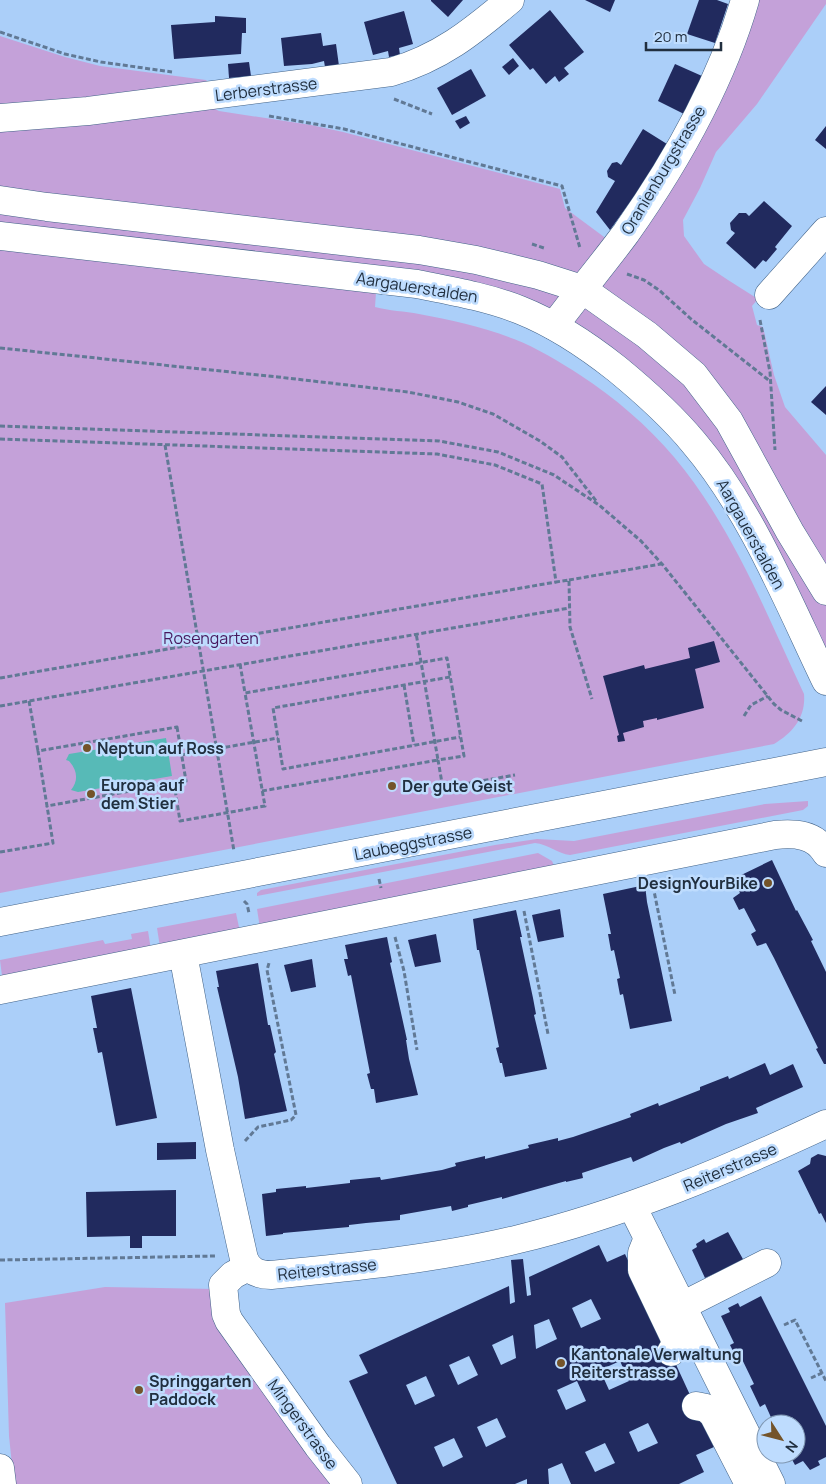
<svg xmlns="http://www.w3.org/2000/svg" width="826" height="1484" viewBox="0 0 826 1484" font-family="Manrope,sans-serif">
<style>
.green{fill:#c4a1d9}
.water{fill:#57bab7}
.building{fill:#212a5e;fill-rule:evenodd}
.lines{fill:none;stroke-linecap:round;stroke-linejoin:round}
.minor-casing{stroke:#416287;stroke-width:29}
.major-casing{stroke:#416287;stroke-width:29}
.path{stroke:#617995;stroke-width:3;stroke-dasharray:5 2.5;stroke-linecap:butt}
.minor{stroke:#fff;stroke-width:28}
.major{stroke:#fff;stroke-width:28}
.poi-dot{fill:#74542a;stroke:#bedcfe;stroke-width:2}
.labels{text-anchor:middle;stroke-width:5;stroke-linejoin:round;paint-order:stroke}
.street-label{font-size:16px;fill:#212f3f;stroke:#bedcfe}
.park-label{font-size:16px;fill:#47175d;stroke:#bedcfe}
.poi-label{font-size:16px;font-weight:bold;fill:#212f3f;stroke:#bedcfe;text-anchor:start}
</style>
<rect width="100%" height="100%" fill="#abcff9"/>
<g class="green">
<path d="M755,0H826V4L757,104L716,152L700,188L683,220L684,236L704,264L728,280L758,299L752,306L757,325L763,327L774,375L785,407L826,455V677L740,506L575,337L377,278L375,307C389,311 405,311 419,314C451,320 484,327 514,339C537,348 560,362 580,375C615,398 647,425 674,457C732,526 766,613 804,694C806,717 793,733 774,744L0,893V36L65,57L100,66L206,80L208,82L213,108L219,111L311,125L343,132L560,189L565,208L623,251Z"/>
<path d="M808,801V806L803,810L570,855C558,854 548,844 535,843L257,896V893L261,890L495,845L537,839L574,841L765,804Z"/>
<polygon points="538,853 552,861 555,868 260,928 257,909"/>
<polygon points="236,913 240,932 160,947 157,928"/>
<polygon points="148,931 151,950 2,976 0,960 103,940 105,944 132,939 131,934"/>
<polygon points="105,1287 215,1289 340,1484 14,1484 9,1436 5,1303"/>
</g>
<path class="water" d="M166,738L172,776L78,792L71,790C79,780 77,770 69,761L66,760L69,754Z"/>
<g class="building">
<polygon points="431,0 463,0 448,17 431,1"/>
<polygon points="585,0 615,0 610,12"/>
<polygon points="699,0 717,0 728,4 715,43 687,34"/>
<polygon points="550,10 584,52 564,68 569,74 559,82 555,76 546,84 533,68 530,70 509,45"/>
<polygon points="404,11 413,44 399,48 400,55 389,57 388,51 373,55 364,22"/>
<polygon points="215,16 246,18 246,33 242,33 241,54 174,59 171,25 215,22"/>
<polygon points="321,33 323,46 336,44 339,66 325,67 324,61 312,64 284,66 281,38"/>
<polygon points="513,58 519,66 509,75 502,67"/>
<polygon points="249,62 251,76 229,78 228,64"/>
<polygon points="675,64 702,76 684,114 658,101"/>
<polygon points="471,69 486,96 452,115 437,88"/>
<polygon points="466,116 470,123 460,129 455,121"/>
<polygon points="826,126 826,149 815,140"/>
<polygon points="643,129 667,144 646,180 610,230 596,212 615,181 608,177 607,171 612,163 617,162 621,165"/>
<polygon points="764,201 792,226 775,247 777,249 766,262 763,260 755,269 726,243 735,233 731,230 730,223 739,213 746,213 749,216"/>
<polygon points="826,386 826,415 811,402"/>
<polygon points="714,641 720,662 695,669 704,708 657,720 657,718 643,721 644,727 623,733 625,741 618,742 617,736 619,735 603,676 644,665 645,669 690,658 688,648"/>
<polygon points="772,860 796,911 797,910 813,940 811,941 826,972 826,1064 824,1064 816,1049 818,1048 774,958 766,943 757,946 751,934 756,931 744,908 739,910 733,898 740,893 733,879"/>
<polygon points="645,885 647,902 672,1021 630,1029 623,994 620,995 617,979 620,978 614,950 611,951 608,934 611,934 603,894"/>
<polygon points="560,909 564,937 538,942 532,915"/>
<polygon points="516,910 522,937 520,937 533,998 536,1014 534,1015 547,1069 505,1077 502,1063 500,1063 496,1048 499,1047 479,950 477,950 473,919"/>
<polygon points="436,934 441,962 415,967 408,940"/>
<polygon points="387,937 392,962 390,963 407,1040 406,1040 409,1059 418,1095 376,1103 374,1089 371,1089 367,1074 370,1073 351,975 348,976 344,959 348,959 345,945"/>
<polygon points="312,959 316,987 291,992 284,965"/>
<polygon points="258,963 268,1025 270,1025 276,1052 274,1054 287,1111 245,1119 238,1077 217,987 219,987 216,971"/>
<polygon points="131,988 157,1118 116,1126 102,1052 98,1053 93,1028 97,1028 91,996"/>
<polygon points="765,1063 770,1075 793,1064 803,1087 756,1108 758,1113 726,1124 681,1144 680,1142 664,1148 633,1162 631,1157 582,1173 583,1178 566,1182 566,1181 502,1199 502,1197 468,1205 468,1207 452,1211 451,1206 400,1215 400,1220 366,1223 349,1225 349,1227 283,1233 283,1234 266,1236 262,1194 276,1192 276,1189 306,1186 306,1188 350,1183 350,1180 380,1177 381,1180 442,1170 456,1166 455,1163 485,1156 485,1159 529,1148 528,1145 558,1138 558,1141 573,1137 617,1122 631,1117 630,1114 658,1103 659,1106 700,1090 700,1087 728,1076 729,1079"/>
<polygon points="196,1142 196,1159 157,1160 157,1143"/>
<polygon points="818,1154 826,1156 826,1223 821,1213 819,1214 798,1171 810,1164 811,1158"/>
<polygon points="176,1190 176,1236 142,1236 142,1248 130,1248 130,1236 87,1237 86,1192"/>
<polygon points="728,1232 744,1261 705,1278 692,1250 697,1247 696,1244 704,1239 706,1243"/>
<path d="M599,1245L607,1262L625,1254L714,1447L696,1455L704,1472L679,1484H571L562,1463L548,1469L549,1484H527V1479L515,1484H397L349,1381L368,1373L359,1355L509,1286L510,1304L515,1302L511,1260L523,1259L527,1296L531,1295L529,1277ZM591,1299L601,1319L581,1328L572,1308ZM549,1319L557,1339L536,1349L534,1325ZM513,1335L516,1358L501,1365L492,1345ZM469,1356L478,1375L458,1385L449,1365ZM620,1361L629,1381L609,1390L600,1370ZM426,1376L435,1396L415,1405L406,1385ZM577,1381L586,1401L566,1410L557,1390ZM497,1418L506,1437L486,1447L477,1427ZM648,1423L658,1443L638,1452L629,1432ZM454,1438L463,1457L443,1467L434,1447ZM605,1443L615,1463L595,1472L585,1452Z"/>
<polygon points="761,1296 826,1426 826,1457 818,1461 820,1465 810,1470 803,1461 795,1465 789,1454 796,1454 796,1424 774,1424 765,1404 760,1407 750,1386 754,1384 739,1353 735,1355 730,1345 734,1343 721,1316 730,1312 728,1308 738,1303 740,1307"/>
</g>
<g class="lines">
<defs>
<g id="minor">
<path d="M0,118L88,111L391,72C440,58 472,32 510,0"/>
<polyline points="0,200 47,207 419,250 476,260 538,275 582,289 647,335 694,375 729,421 790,532 826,591"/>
<polyline points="769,295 826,231"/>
<path d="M554,326C577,295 603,264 626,233C676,162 721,83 745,0"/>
<path d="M183,954L220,1150L244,1259C249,1271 258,1275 271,1275C353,1267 435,1259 515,1240C623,1214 725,1171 826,1124"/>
<path d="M0,990L775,835C795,833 815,834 826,853"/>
<polyline points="632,1206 771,1484"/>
<polyline points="648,1238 642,1253 642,1270 675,1339 674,1348 671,1352"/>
<polyline points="248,1267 233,1275 223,1285 226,1314 229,1321 318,1446 348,1484"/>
<polyline points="682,1306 767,1263"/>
<polyline points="696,1406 706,1408 713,1414 749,1484"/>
<polyline points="0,1468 2,1484"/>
</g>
<g id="major">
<path d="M0,236L417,284C452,291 487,297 520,310C555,324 588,346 617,369C645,392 671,415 694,443C751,510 788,602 826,681"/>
<polyline points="0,922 826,762"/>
</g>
</defs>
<use href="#minor" class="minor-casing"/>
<use href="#major" class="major-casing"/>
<g class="path">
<polyline points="0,32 65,54 101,62 172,72"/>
<polyline points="394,99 432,114"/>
<polyline points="269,116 344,129 562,186 580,248"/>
<polyline points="532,244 544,248"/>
<polyline points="627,274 644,280 659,290 691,319 771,382"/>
<polyline points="760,320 770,372 775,450"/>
<polyline points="0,348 278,377 408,392 458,402 493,414 540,441 562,457 597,502"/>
<polyline points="0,426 439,441 498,452 554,475 599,505 641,541 662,564 774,704 781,710 802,721"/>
<polyline points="0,439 437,454 495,465 542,484 556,582 569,580 570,627 592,699"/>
<polyline points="165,445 234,851"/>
<polyline points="569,580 661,564"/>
<polyline points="240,664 245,693"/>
<polyline points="450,677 273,708 283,769 460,737"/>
<polyline points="0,678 556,582"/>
<polyline points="404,685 414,745"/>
<polyline points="29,701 38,751"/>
<polyline points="0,706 569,608"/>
<polyline points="744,716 751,705 768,696"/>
<polygon points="177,727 186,781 47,806 38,751"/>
<polyline points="181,755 278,738"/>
<polyline points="174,783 180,821 265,806 245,693 447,658 464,756 438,760 442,783 444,786 447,787 515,775"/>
<polyline points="262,791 438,760 416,633"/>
<polyline points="0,852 53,843 47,806"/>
<polyline points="379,879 381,888"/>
<polyline points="653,886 675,995"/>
<polyline points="244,901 247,904 249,913"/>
<polyline points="524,911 548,1034"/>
<polyline points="395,937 404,971 417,1050"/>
<polyline points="245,1141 258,1127 291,1120 296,1115 267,970 269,963"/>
<polyline points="0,1260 215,1256"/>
<polyline points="784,1325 795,1320 826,1381"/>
<polyline points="811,1378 822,1373"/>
</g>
<use href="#minor" class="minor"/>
<use href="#major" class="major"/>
</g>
<g class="poi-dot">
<circle cx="87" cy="748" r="5"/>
<circle cx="392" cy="786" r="5"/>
<circle cx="91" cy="794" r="5"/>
<circle cx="768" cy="883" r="5"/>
<circle cx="561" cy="1363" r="5"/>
<circle cx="139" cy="1390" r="5"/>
</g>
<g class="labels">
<g class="street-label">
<text transform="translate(266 89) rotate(-7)" y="6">Lerberstrasse</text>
<text transform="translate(663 170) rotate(-59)" y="6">Oranienburgstrasse</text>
<text transform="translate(417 287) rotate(9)" y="6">Aargauerstalden</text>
<text transform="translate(751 534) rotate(61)" y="6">Aargauerstalden</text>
<text transform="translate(413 843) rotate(-11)" y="6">Laubeggstrasse</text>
<text transform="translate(730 1167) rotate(-23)" y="6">Reiterstrasse</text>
<text transform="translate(327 1269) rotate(-6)" y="6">Reiterstrasse</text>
<text transform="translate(303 1424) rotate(54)" y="6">Mingerstrasse</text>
</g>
<g class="park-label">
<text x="211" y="644">Rosengarten</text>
</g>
<g class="poi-label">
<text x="97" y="754">Neptun auf Ross</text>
<text x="101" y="791">Europa auf<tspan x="101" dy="18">dem Stier</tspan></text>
<text x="402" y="792">Der gute Geist</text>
<text x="758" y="889" text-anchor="end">DesignYourBike</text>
<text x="571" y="1360">Kantonale Verwaltung<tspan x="571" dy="18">Reiterstrasse</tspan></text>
<text x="149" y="1387">Springgarten<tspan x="149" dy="18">Paddock</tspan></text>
</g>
</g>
<g transform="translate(781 1439) rotate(126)"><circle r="24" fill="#bedcfe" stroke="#7f97b2"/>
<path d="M0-4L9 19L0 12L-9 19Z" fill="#74542a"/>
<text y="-8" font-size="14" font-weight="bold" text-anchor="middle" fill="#212f3f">N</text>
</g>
<path d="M646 42v8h75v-8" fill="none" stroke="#212f3f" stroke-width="2.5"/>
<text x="654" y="42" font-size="15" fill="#212f3f" stroke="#bedcfe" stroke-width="4" paint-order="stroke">20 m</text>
</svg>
